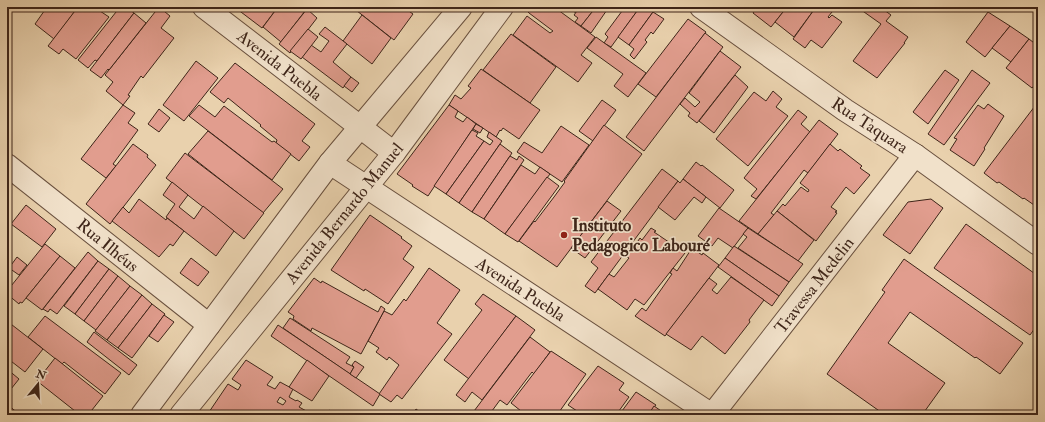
<svg xmlns="http://www.w3.org/2000/svg" width="1045" height="422" viewBox="0 0 1045 422" font-family="'IM FELL Double Pica',serif">
<style>
.building{fill:#e19d8e;stroke:#3e2519;fill-rule:evenodd}
.lines{fill:none;stroke-linecap:round;stroke-linejoin:round}
.minor-casing{stroke:#69503e;stroke-width:24}
.minor{stroke:#f1e1ca;stroke-width:22}
.poi-dot{fill:#8f2418;stroke:#f1e1ca;stroke-width:1.5}
.labels{text-anchor:middle;stroke-width:3.5;stroke-linejoin:round;paint-order:stroke}
.street-label{font-size:17px;fill:#3e2519;stroke:#f1e1ca}
.poi-label{font-size:17px;font-weight:bold;fill:#3e2519;stroke:#f1e1ca;text-anchor:start}
</style>
<rect width="100%" height="100%" fill="#e9d1ad"/>
<filter id="stains"><feTurbulence type="fractalNoise" baseFrequency=".005" numOctaves="4"/><feColorMatrix values="0 0 0 0 .2 0 0 0 0 .09 0 0 0 0 .02 0 0 0 .5 -.17"/></filter>
<radialGradient id="worn" r=".72"><stop offset=".6" stop-color="#630" stop-opacity="0"/><stop offset="1" stop-color="#630" stop-opacity=".3"/></radialGradient>
<g class="building">
<polygon points="47,7 78,7 54,39 35,24"/>
<polygon points="78,7 94,7 109,17 76,59 63,49 59,54 48,46"/>
<polygon points="120,7 126,7 134,13 97,61 95,60 88,68 78,60"/>
<polygon points="159,7 170,16 161,28 174,38 143,78 141,76 128,95 130,96 123,105 106,91 113,82 105,75"/>
<polygon points="238,7 278,7 262,28 237,9"/>
<polygon points="278,7 300,7 305,11 281,42 263,27"/>
<polygon points="352,7 403,7 413,14 394,40"/>
<polygon points="529,7 554,7 595,37 581,55 592,63 578,82 513,35 527,16 550,33 553,31 529,13 526,10"/>
<polygon points="554,7 563,7 560,11"/>
<polygon points="567,7 580,7 576,13"/>
<polygon points="580,7 596,7 581,26 575,22 578,18 574,15"/>
<polygon points="596,7 609,7 591,33 581,26"/>
<polygon points="625,7 640,7 611,47 604,43 608,37 605,34"/>
<polygon points="640,7 647,7 653,12 629,45 618,37"/>
<polygon points="757,7 787,7 771,27 753,13"/>
<polygon points="787,7 816,7 794,37 775,22"/>
<polygon points="816,7 836,7 828,17 829,18 832,15 842,22 822,48 811,40 805,48 793,39"/>
<polygon points="857,7 880,7 891,15 886,21 908,37 904,43 905,43 877,78 853,61 881,24"/>
<polygon points="307,9 317,18 290,53 279,44"/>
<polygon points="653,12 664,19 653,34 651,32 645,40 647,42 634,59 630,55 634,49 629,45"/>
<polygon points="988,12 1010,26 985,57 966,42"/>
<polygon points="134,13 146,23 109,70 108,69 101,78 90,70"/>
<polygon points="362,15 391,38 372,64 343,41"/>
<polygon points="688,19 706,32 656,97 638,84"/>
<polygon points="1010,26 1029,39 1011,62 992,48"/>
<polygon points="325,27 347,44 333,62 351,77 343,88 302,57 311,45 321,52 329,41 319,34"/>
<polygon points="308,29 318,37 301,59 290,51"/>
<polygon points="705,33 723,47 644,151 626,137"/>
<polygon points="511,34 556,67 530,103 483,70"/>
<polygon points="1038,35 1038,46 1033,42"/>
<polygon points="596,37 646,73 628,97 614,86 623,74 587,48"/>
<polygon points="1029,39 1038,46 1038,81 1032,88 1006,68"/>
<polygon points="720,51 741,67 697,123 688,116 690,113 680,104 685,98 695,107 700,102 689,93"/>
<polygon points="196,61 218,78 184,121 163,105"/>
<polygon points="235,63 315,124 302,141 310,147 299,161 276,143 277,140 260,126 261,125 233,102 228,98 224,103 210,92"/>
<polygon points="481,69 540,110 519,139 503,128 501,131 500,130 496,137 449,105 455,95 461,99 471,88 468,86"/>
<polygon points="945,70 959,80 928,124 913,112"/>
<polygon points="972,70 990,83 944,145 928,134"/>
<polygon points="735,75 748,87 714,133 699,121"/>
<polygon points="351,77 359,83 352,92 344,86"/>
<polygon points="773,91 782,99 776,107 788,116 748,166 716,139 754,92 766,101"/>
<polygon points="602,100 616,110 593,141 579,131"/>
<polygon points="1038,102 1038,200 1034,205 1024,198 1023,199 999,182 997,183 984,173"/>
<polygon points="988,104 1004,116 984,148 985,149 974,166 950,150 957,139 954,138 978,105 984,109"/>
<polygon points="123,105 135,113 128,123 138,130 113,164 116,166 106,178 81,159"/>
<polygon points="199,105 215,117 224,106 272,142 274,141 291,154 272,180 189,116"/>
<polygon points="449,105 458,111 455,117 463,122 467,117 476,124 428,196 412,186 413,185 397,174"/>
<polygon points="159,109 170,118 159,132 148,124"/>
<polygon points="798,110 807,117 801,124 810,132 756,199 751,196 757,189 744,178"/>
<polygon points="819,120 838,134 808,173 804,170 771,213 774,215 758,234 739,221"/>
<polygon points="476,124 483,128 480,133 473,129"/>
<polygon points="604,125 642,154 557,267 519,241 534,221 535,222 554,197 565,182 564,181"/>
<polygon points="561,126 589,145 562,182 517,152 524,142 542,153"/>
<polygon points="472,130 478,133 476,136 484,141 446,194 434,186"/>
<polygon points="208,131 283,189 263,213 188,154"/>
<polygon points="489,132 502,141 459,203 446,194 484,141 490,145 493,141 487,137"/>
<polygon points="133,144 148,155 147,157 156,165 110,224 86,204"/>
<polygon points="500,144 512,153 472,212 459,203"/>
<polygon points="830,144 838,151 840,149 862,166 860,168 870,175 854,194 846,187 831,207 837,211 835,212 837,213 816,241 777,211 783,204 785,206 801,187 808,192 809,190 800,183"/>
<polygon points="185,153 264,213 244,239 166,178"/>
<polygon points="510,156 517,160 519,156 524,160 484,219 472,212"/>
<polygon points="696,162 701,166 702,165 734,190 720,208 683,179"/>
<polygon points="521,165 535,174 540,167 550,174 505,234 484,219"/>
<polygon points="662,169 678,181 595,293 585,286 598,268 591,262"/>
<polygon points="547,177 559,186 518,242 505,234"/>
<polygon points="683,179 706,197 702,203 694,197 675,220 658,207 678,181 680,183"/>
<polygon points="172,182 188,195 179,207 194,219 203,206 234,231 216,256 166,217 175,204 163,195"/>
<polygon points="139,199 166,220 167,218 184,231 173,246 170,244 159,257 112,221 123,207 129,213"/>
<polygon points="931,199 943,208 910,254 883,235 908,202"/>
<polygon points="607,201 621,211 585,258 571,248"/>
<polygon points="26,205 56,229 42,247 11,224"/>
<polygon points="719,208 748,228 733,248 718,238 712,246 698,236"/>
<polygon points="777,211 814,240 798,261 758,234"/>
<polygon points="370,215 402,237 401,238 412,246 403,259 414,267 388,304 365,289 364,291 331,270"/>
<polygon points="966,224 1038,276 1038,324 1030,335 934,268"/>
<polygon points="651,228 656,231 654,232 685,253 644,305 635,299 627,310 598,289 609,274 614,277 629,258 627,257 640,238 642,240"/>
<polygon points="748,228 803,264 789,282 738,248 747,237 743,234"/>
<polygon points="45,244 60,256 22,303 20,302 19,304 7,294 7,291"/>
<polygon points="734,246 789,282 779,296 725,258"/>
<polygon points="692,248 702,255 703,253 719,265 665,336 635,316 642,308 646,311 672,274 670,273 673,268 677,271"/>
<polygon points="88,252 98,261 57,314 50,309 48,312 43,309"/>
<polygon points="60,256 75,268 42,310 26,298"/>
<polygon points="17,257 27,265 19,275 9,268"/>
<polygon points="191,258 209,272 198,286 180,273"/>
<polygon points="725,258 779,296 772,306 718,267"/>
<polygon points="904,259 1023,343 1000,374 976,357 975,358 910,312 888,343 945,383 922,415 885,415 827,374 885,292 882,290"/>
<polygon points="98,261 109,269 75,314 64,306"/>
<polygon points="429,268 460,290 437,323 452,334 402,399 397,395 391,402 379,394 399,365 389,357 387,360 376,352 379,348 368,341 384,311 392,315 404,299 406,301"/>
<polygon points="109,269 118,276 84,321 75,314"/>
<polygon points="118,276 130,286 96,330 84,321"/>
<polygon points="731,277 764,300 749,320 750,322 725,354 702,336 691,350 666,334 709,278 717,284 712,290 717,294"/>
<polygon points="314,278 321,283 322,281 378,312 381,306 385,309 361,354 312,328 311,331 293,319 294,316 288,312"/>
<polygon points="130,286 142,295 107,340 95,331"/>
<polygon points="483,294 516,316 469,379 444,360 482,310 475,304"/>
<polygon points="142,295 152,304 118,348 107,340"/>
<polygon points="152,304 165,314 132,358 118,348"/>
<polygon points="164,315 174,322 158,342 149,336"/>
<polygon points="45,316 121,373 105,394 64,362 62,364 28,337"/>
<polygon points="516,316 535,330 482,400 472,392 465,402 456,395"/>
<polygon points="290,318 350,357 346,363 354,367 350,374 283,328"/>
<polygon points="7,321 43,349 25,372 7,358"/>
<polygon points="278,325 380,394 373,406 271,336"/>
<polygon points="94,332 137,365 129,375 87,342"/>
<polygon points="530,337 550,352 534,374 532,372 507,405 500,400 489,415 471,415"/>
<polygon points="551,351 586,374 557,415 526,415 511,403"/>
<polygon points="55,358 103,396 88,415 80,415 37,381"/>
<path d="M246,360L273,377L267,385L275,389L280,382L293,389L289,397L296,401L297,400L302,403L299,407L310,413L308,415H207L228,384L238,390L241,385L232,379ZM280,397L286,401L283,405L277,402Z"/>
<polygon points="307,360 329,376 312,401 289,387"/>
<polygon points="355,361 364,367 356,378 350,374 354,367 352,365"/>
<polygon points="598,366 624,383 619,390 629,397 616,415 583,415 568,405"/>
<polygon points="7,369 19,379 7,394"/>
<polygon points="636,392 656,405 648,415 619,415"/>
<polygon points="7,404 20,415 7,415"/>
<polygon points="654,406 667,415 648,415"/>
<polygon points="416,409 424,415 412,415"/>
<polygon points="329,410 336,415 326,415"/>
</g>
<g class="lines">
<defs>
<g id="minor">
<polyline points="204,7 394,153"/>
<polyline points="701,7 845,110 915,155 1038,244"/>
<polyline points="330,163 712,415"/>
<polyline points="7,165 209,325"/>
<polyline points="142,415 330,163 461,7"/>
<polyline points="181,415 394,153 502,7"/>
<polyline points="712,415 915,155"/>
</g>
</defs>
<use href="#minor" class="minor-casing"/>
<use href="#minor" class="minor"/>
</g>
<circle class="poi-dot" cx="564" cy="235" r="4"/>
<g class="labels">
<g class="street-label">
<text transform="translate(280 65) rotate(38)" y="6">Avenida Puebla</text>
<text transform="translate(870 125) rotate(33)" y="6">Rua Taquara</text>
<text transform="translate(344 213) rotate(-51)" y="6">Avenida Bernardo Manuel</text>
<text transform="translate(108 245) rotate(39)" y="6">Rua Ilhéus</text>
<text transform="translate(814 285) rotate(-52)" y="6">Travessa Medelin</text>
<text transform="translate(521 289) rotate(33)" y="6">Avenida Puebla</text>
</g>
<g class="poi-label">
<text x="572" y="231">Instituto<tspan x="572" dy="20">Pedagogico Labouré</tspan></text>
</g>
</g>
<rect width="1045" height="422" fill="none" stroke="#e9d1ad" stroke-width="24"/>
<rect x="8" y="8" width="1029" height="406" fill="none" stroke="#3e2519" stroke-width="2"/>
<rect x="12" y="12" width="1021" height="398" fill="none" stroke="#3e2519"/>
<g transform="translate(38 384) rotate(18)" stroke="#f1e1ca" stroke-width="3" paint-order="stroke">
<path d="M0-3L7 15L0 10L-7 15Z" fill="#3e2519"/>
<text y="-6" font-size="11" font-weight="bold" text-anchor="middle" fill="#3e2519">N</text>
</g>
<rect width="100%" height="100%" filter="url(#stains)"/>
<rect width="100%" height="100%" fill="url(#worn)"/>
</svg>
